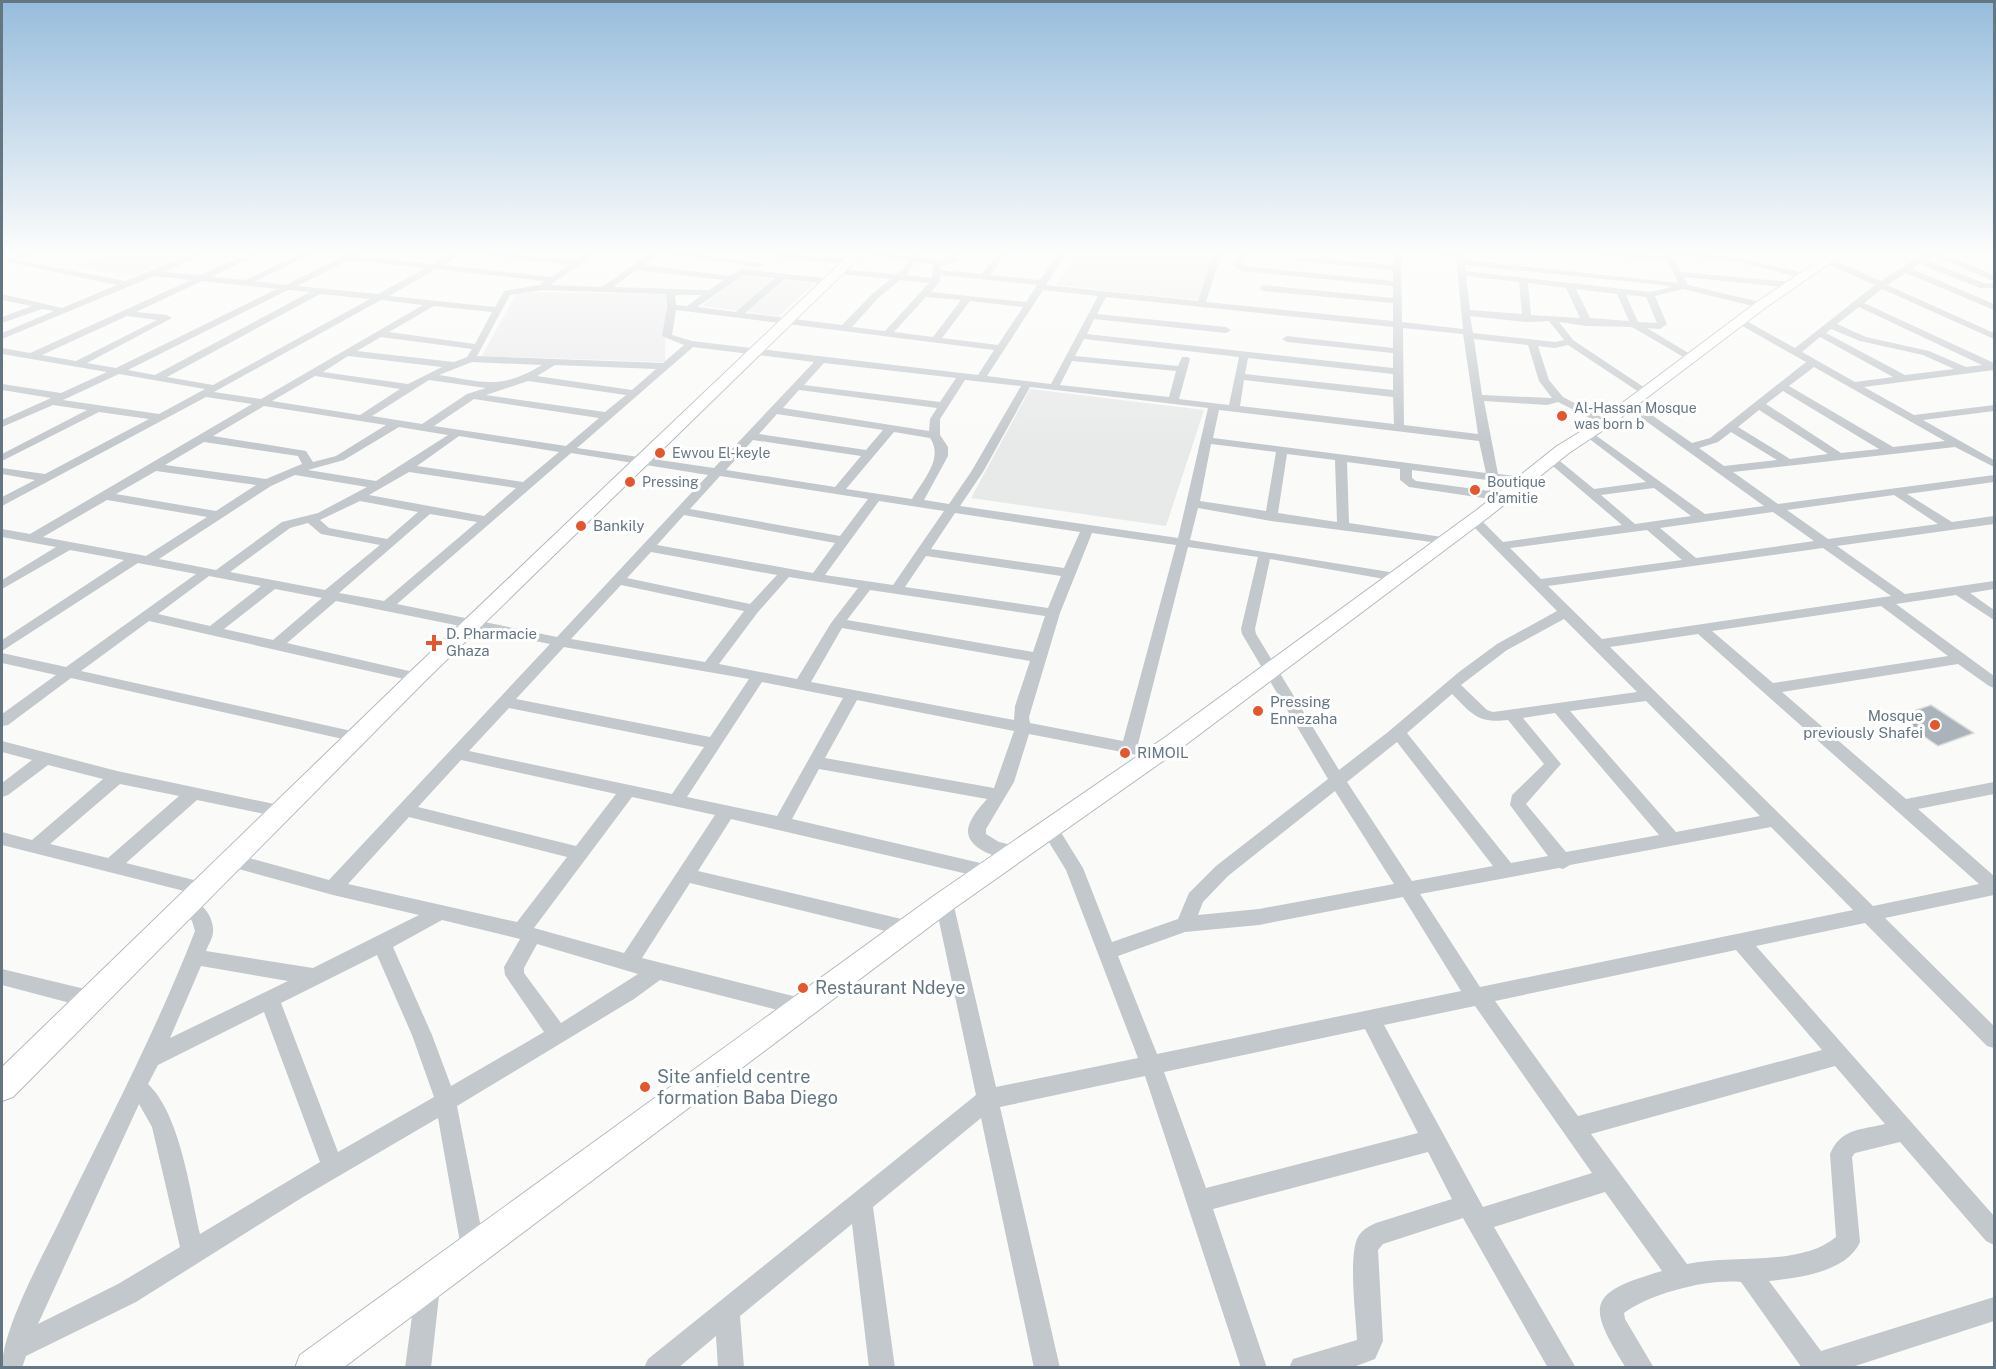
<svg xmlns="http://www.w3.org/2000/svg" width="1996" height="1369" viewBox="0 0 1996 1369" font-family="'Public Sans',sans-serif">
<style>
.built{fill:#e8e9e9}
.building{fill:#aab3b9;stroke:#dcdcda;stroke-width:1.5}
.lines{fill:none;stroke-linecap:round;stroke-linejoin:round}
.secondary-casing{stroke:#b3babf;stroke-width:2}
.street{fill:#c3c8cc;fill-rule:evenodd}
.secondary{fill:#fff;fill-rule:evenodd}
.poi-dot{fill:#e4572e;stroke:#fff;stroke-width:2}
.labels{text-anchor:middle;stroke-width:6;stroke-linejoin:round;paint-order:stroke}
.far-poi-label{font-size:14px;fill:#657683;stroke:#fff;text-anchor:start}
.poi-label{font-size:15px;fill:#657683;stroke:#fff;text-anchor:start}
.near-poi-label{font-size:18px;fill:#657683;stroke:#fff;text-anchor:start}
</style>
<rect width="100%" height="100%" fill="#fafaf8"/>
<g class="built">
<polygon points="117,252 195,252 133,276 77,266"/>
<polygon points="1077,252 1216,252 1200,300 1056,285"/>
<polygon points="740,275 814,283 779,316 702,306"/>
<polygon points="517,292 666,294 665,362 482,356"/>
<polygon points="1030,389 1204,410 1166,526 971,498"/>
</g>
<polygon class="building" points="1931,705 1974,733 1938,746 1896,717"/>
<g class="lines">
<defs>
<g id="secondary">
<polygon points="852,252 865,252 424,682 13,1097 2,1101 2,1067 410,672"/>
<polygon points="1832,252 1846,252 1765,308 1611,425 1569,453 1490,516 1180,749 953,909 343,1368 295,1368 300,1355 935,895 1164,738 1478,509 1557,446 1601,419 1757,302"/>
</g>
</defs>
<use href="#secondary" class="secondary-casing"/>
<g class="street">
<path d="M27,252H39L17,260L125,281L196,252H207L164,272L200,275L252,252H262L211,277L245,280L305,252H315L256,281L286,285L352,252H362L357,256L433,264L455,252H465L444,265L551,277L569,265L476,254L472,252C506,251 538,259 572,260C581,260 586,252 598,252L550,285L602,287L652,252H683L763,264L759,267L660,253L644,265L730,276L741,269L832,279L833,281L829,284L784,279L745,313L842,325L873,293L891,279L839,274L836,273V269L896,274L904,268L907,261L855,252L909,256L911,252H919L917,257L943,261L957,252H966L956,262L940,267V270L982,274L999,252H1007L990,275L1040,280L1059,252H1067L1046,285L1198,301L1214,252H1222L1206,302L1393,321V303L1263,291L1259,288L1263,285L1393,298V286L1241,271L1234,266L1239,252H1247L1243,266L1393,281V270L1298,261L1294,259L1298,257L1393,265V252H1401L1402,322L1463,329L1456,257L1426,254L1422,252H1464L1465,260L1678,283L1668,261L1586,254L1582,252L1665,256L1664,252C1716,252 1758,262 1808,274V278L1805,279L1732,260L1673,256L1681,272L1792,282L1796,285L1792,288L1684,277L1688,285L1764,303L1766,305L1761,308L1683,289L1655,296L1667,324L1660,329L1647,328L1695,357L1697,359L1692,362L1632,327L1587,326L1559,322L1573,340L1651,392L1642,394L1568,345L1555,348L1538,346L1549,380L1563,397L1611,422L1602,424L1558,402L1547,405L1484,401L1498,474L1524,477L1530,481L1524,485L1499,481L1502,504L1500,507H1492L1490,499L1409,487L1400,480V469L1347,462L1349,523L1442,537L1448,541L1447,544L1271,521L1198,508L1190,540L1396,573L1403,577L1396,581L1270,559L1255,629L1256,634L1339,770L1388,732L1459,672L1497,644L1557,611L1469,522V516H1477L1503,542L1622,525L1547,461V457H1555L1594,489L1646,482L1583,434L1581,432L1587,429L1705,514L1764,506L1625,406V402H1633L1692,443L1710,438L1806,362L1737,323V319H1743L1795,348L1875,285L1825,263V259H1831L1881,281L1927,252H1940L1994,275V280H1991L1933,255L1925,260L1984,283L1994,284V288H1980L1919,264L1912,269L1994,304V310L1906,273L1887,285L1994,333V339L1882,289L1864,303L1994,363V370L1864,387L1914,415L1994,405V411L1923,420L1994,460V467L1955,447L1733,472L1778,504L1994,475V482L1907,494L1952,522L1994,516V524L1837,546L1905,594L1994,581V589L1970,593L1994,610V620L1956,595L1896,604L1994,676V688L1989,686L1958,664L1782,692L1906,799L1994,782V794L1918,809L1994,876V895L1885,918L1994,1026V1048L1987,1046L1865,923L1756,946L1994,1216V1245L1986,1241L1900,1142L1855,1153L1852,1157L1860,1242C1847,1272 1798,1278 1769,1281L1821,1351L1994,1297V1321L1849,1368H1802L1741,1282C1706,1279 1652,1293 1624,1313L1625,1319L1654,1368H1626C1587,1305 1586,1293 1662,1271L1605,1192L1494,1227L1576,1368H1548L1463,1218L1383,1244L1378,1250L1383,1341L1375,1359L1351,1368H1289L1293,1359L1357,1340C1356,1317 1348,1255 1358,1237C1362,1230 1369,1226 1376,1223L1452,1199L1428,1152L1213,1209L1267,1368H1241L1145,1076L1000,1107L1060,1368H1034L981,1118L873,1207L895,1368H869L852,1224L740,1316L744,1368H718L716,1336L678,1368H644L648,1359L976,1095L935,902L937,897L944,895L951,897L953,902L996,1087L1138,1058L1066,870L1042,831L1045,826L1051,824L1057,826L1083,868L1112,942L1178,919L1189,893L1216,866L1328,779L1242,634L1241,629L1258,557L1188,547L1138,744L1164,749L1166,753L1164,757L1158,759L1029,734L1014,782L986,829V834L999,842L1024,848L1027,853L1024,858C1009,863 969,852 968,832C968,820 980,807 987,799L819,769L792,819L989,865L995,867L998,872L995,877L989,879L731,819L698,871L910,921L917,924L919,929L917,934L910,937L690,883L642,958L801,998L808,1001L811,1007L808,1013L801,1016L660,980L634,999L457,1106L485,1248L481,1256L473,1260L465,1256L461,1248L438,1118L303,1197L136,1302L26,1356L22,1368H2C2,1328 44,1254 62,1216C108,1122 157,1029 195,931L192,921L176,903L178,898C195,892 215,915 213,932C213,938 208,945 206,951L313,968L419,915L333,895L231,867L225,865L222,860L225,855L231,853L329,880L550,644L336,601L287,643L422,674L424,677L417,682L149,621L81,671L356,732L364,737L356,742L71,678L8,725L2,726V714L56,675L2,663V653L66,667L196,574L138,563L2,651V640L124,560L70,550L2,589V580L56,547L2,537V529L30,534L252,404L206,397L2,506V497L35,480L2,474V468L45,474L149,419L99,412L2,461V454L87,410L53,405L2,427V420L51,398L2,390V384L61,393L107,372L2,354V348L30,353L191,280L154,276L2,339V333L54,311L42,309L2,323V317L32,306L2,300V294L62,308L117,285L3,261ZM349,260L426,268L378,294L297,286ZM915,262L933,264L932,278L906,275ZM1465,265L1664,285L1672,287L1650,292L1465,271ZM436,269L544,281L540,285L504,291L495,307L389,296ZM637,270L724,280L709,290L613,287ZM743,275L775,278L736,312L697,307ZM940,275L1037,285L1026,302L931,292L940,281ZM1466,276L1519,282L1522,314L1470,310ZM900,280L929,283L885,331L852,327L879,297ZM202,281L277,289L116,368L87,363L172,318L167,315L136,312ZM1528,283L1566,288L1580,318L1531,315ZM1576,289L1617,294L1629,321L1590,318ZM288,290L310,292L155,375L128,370ZM542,290L666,294L667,307L662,336L684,345L663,363L477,356L510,295ZM1043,290L1098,296L1051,384L987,376ZM320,294L370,299L213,385L167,377ZM675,295H702L687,306L676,305ZM1626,295L1646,297L1657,323L1638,322ZM926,297L961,300L933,337L894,332ZM1106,297L1393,327V348L1287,336L1282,339L1287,342L1393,353V368L1087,334L1094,319L1226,333L1231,330L1226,327L1097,314ZM381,300L423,305L261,399L214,392ZM970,301L1023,307L998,345L942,338ZM434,306L492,312L475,344L389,332ZM1859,307L1982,365L1966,367L1929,351L1866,337L1837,324ZM676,310L994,350L978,375L692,341L672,335ZM127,316L157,320L76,361L42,355ZM1470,316L1527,322L1549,321L1564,340L1555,342L1473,333ZM1403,328L1463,334L1478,434L1404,425ZM1831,329L1860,341L1923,355L1954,369L1905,375L1826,333ZM381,337L472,349L467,357L454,362L357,351ZM1820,337L1893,377L1855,382L1802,352ZM1084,339L1239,357L1229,405L1179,399L1190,359L1188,357H1182L1178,366L1075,356ZM1474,339L1528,345L1539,381L1552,398L1482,395ZM693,347L814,362L714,468L577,448ZM348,356L442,367L408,384L323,372ZM1248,358L1393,374V390L1245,374ZM1072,361L1176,371L1169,397L1060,385ZM472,362L542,365C500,390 485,382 439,375ZM824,363L956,378L940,402L804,385ZM555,365L656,369L632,390L537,376ZM1814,367L1945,441L1893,447L1789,386ZM119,374L205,389L159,414L63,400ZM315,376L400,389L360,415L272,401ZM429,380L486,388L467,394L422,424L372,416ZM965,380L1021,386L971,472L949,504L924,500L948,456V447L940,435V419ZM1244,380L1393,397L1394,424L1240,406ZM528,381L626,395L605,412L486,395ZM1030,387L1208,408L1178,538L960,506L983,472ZM799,390L937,408L930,419L929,431L783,408ZM1783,391L1879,449L1841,453L1766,404ZM474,399L599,418L566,446L434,426ZM264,406L386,425L336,456L313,462L306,451L213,436ZM1219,410L1479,441L1486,473L1213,438ZM1759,410L1828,454L1790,459L1738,427ZM777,414L883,430L866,450L759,434ZM399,427L448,435L376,481L308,470L344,460ZM894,432L930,438C944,458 923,480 912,499L846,489ZM1731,432L1777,460L1724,466L1699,448L1718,442ZM459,436L559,452L523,482L417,466ZM753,440L861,456L835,487L726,470ZM204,442L298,456L302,464L266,479L165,465ZM1211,444L1276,452L1266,511L1200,501ZM571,453L708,475L557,637L397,604ZM1287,454L1335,460L1337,522L1278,513ZM1412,470L1487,480L1489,491L1416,481L1412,478ZM156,471L256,485L216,511L116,494ZM409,472L516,488L484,516L369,495ZM295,475L367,487L318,513L282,522L216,570L159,559L271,486ZM720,476L868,499L840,536L690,509ZM1654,488L1691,516L1635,524L1601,495ZM1894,495L1938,524L1828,539L1787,510ZM107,500L207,517L146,556L43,537ZM360,501L418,512L387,539L329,528L320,520ZM879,501L944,511L893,585L825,575ZM1773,512L1814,541L1696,558L1660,528ZM955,513L1080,532L1064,568L931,549ZM430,514L477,522L384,601L339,593ZM684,515L835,543L813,573L657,545ZM308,523L321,534L380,545L325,590L230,572L290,528ZM1647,530L1682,560L1541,579L1510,548ZM1092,533L1176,545L1123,741L1030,723L1029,717L1060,613ZM1823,548L1891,596L1602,639L1548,586ZM651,552L777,575L750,604L627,578ZM926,556L1061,576L1048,608L905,587ZM209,576L261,586L210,626L158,614ZM789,577L858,588L831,623L797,679L719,664L758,612ZM621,585L744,611L705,662L571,639ZM275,589L322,598L273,640L224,629ZM870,590L1045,616L1033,652L847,620ZM1881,606L1948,656L1773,683L1712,631ZM1564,619L1637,692L1493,712L1487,710L1461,685L1507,650ZM842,628L1030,661L1015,706L1014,720L811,682ZM1698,634L1979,884L1873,906L1610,647ZM564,647L749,679L710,737L516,699ZM762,682L843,698L777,816L687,797ZM1452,694C1471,713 1478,724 1508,720L1544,764L1512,795L1510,805L1548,856L1511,863L1407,733ZM857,700L1014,731L994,788L825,758ZM1646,701L1760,816L1676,832L1570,711ZM509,708L704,747L672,794L469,751ZM1555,713L1659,835L1566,852L1526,804L1561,764L1523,718ZM1397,742L1493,866L1412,881L1347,782ZM461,760L616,794L576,846L418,807ZM1335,791L1394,884L1259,909L1198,915L1203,902L1228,876ZM632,797L715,815L624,953L534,928ZM409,817L567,857L517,922L348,884ZM1771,827L1853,910L1480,987L1420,894L1559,868L1563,869L1570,865ZM1403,897L1461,991L1157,1054L1118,956L1185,932L1259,925ZM442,920L520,939L504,967L505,975L544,1032L451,1086L432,1035L393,947ZM537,944L628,971L638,974L561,1023L524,973V968ZM1736,950L1822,1050L1578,1116L1495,1001ZM377,955L412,1035L434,1097L338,1152L281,1003ZM201,966L288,981L170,1038ZM1475,1006L1592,1173L1483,1207L1384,1025ZM264,1012L320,1162L200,1234C190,1191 180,1114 148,1084L158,1065ZM1365,1029L1418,1133L1206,1188L1164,1072ZM1835,1066L1885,1124C1861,1130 1841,1128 1830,1154L1836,1237C1801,1267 1730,1254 1687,1264L1591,1134ZM139,1104L152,1127L180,1247L118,1284L38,1324Z"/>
<polygon points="777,253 849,259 853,262 849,265 774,257 773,255"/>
<path d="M2,741L117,771L279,805L285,807L287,811L285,815L279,817L197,800L126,863L206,883L209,888L206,893L200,895L2,845V832L32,840L103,779L48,765L8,795L2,797V783L32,760L2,752ZM120,784L179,796L108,858L50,844Z"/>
<polygon points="2,969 89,990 96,993 99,999 96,1005 89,1008 2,985"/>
<polygon points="428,1275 437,1278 440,1287 431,1368 405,1368 416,1287 419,1278"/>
</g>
<use href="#secondary" class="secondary"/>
</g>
<linearGradient id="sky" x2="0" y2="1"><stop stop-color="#96bcdc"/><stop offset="0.57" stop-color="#fdfdfc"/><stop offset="1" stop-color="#fdfdfc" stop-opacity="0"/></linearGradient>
<rect width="1996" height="444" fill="url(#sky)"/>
<g class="poi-dot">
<circle cx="1562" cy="416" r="6"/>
<circle cx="660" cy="453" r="6"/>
<circle cx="630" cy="482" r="6"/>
<circle cx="1475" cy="490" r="6"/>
<circle cx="581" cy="526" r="6"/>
<path d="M431 634h6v6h6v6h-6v6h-6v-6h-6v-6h6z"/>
<circle cx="1258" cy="711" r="6"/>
<circle cx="1935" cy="725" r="6"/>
<circle cx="1125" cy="753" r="6"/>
<circle cx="803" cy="988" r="6"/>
<circle cx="645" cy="1087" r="6"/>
</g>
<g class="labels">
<g class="far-poi-label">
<text x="1574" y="413">Al-Hassan Mosque<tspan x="1574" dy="16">was born b</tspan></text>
<text x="672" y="458">Ewvou El-keyle</text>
<text x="642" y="487">Pressing</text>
<text x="1487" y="487">Boutique<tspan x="1487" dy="16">d'amitie</tspan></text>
</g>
<g class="poi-label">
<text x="593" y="531">Bankily</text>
<text x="446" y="639">D. Pharmacie<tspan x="446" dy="17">Ghaza</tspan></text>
<text x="1270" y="707">Pressing<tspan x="1270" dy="17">Ennezaha</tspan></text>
<text x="1923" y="721" text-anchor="end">Mosque<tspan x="1923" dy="17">previously Shafei</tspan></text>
<text x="1137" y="758">RIMOIL</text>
</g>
<g class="near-poi-label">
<text x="815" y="994">Restaurant Ndeye</text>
<text x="657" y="1083">Site anfield centre<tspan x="657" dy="21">formation Baba Diego</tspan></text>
</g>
</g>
<rect width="1996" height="1369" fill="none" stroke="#657683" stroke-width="6"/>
</svg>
